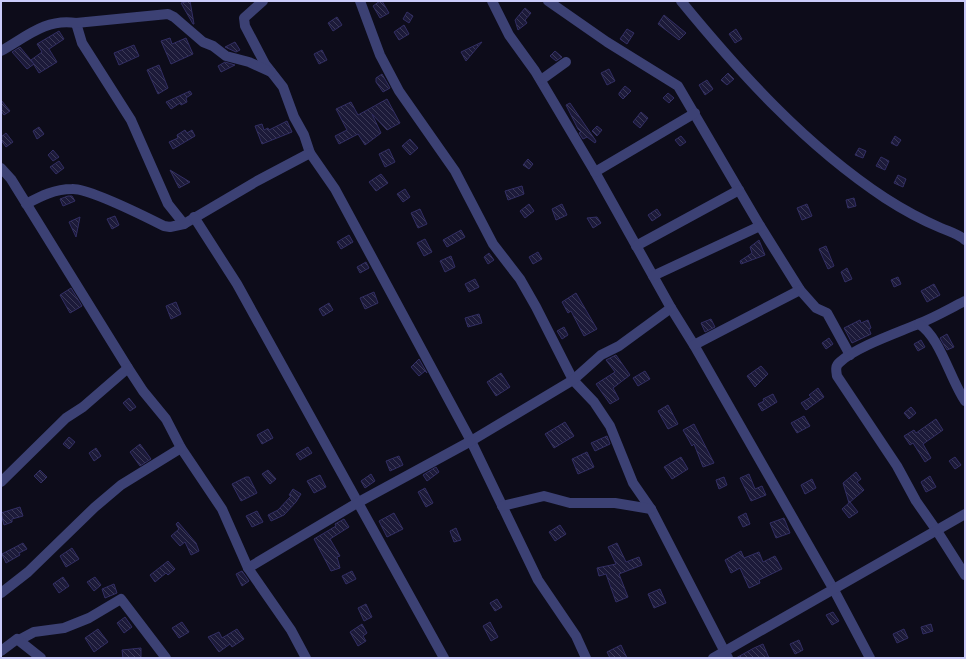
<svg xmlns="http://www.w3.org/2000/svg" width="966" height="659" viewBox="0 0 966 659" font-family="Helvetica,sans-serif">
<style>
.building{fill:url(#building-back-hatch);stroke:#322e63}
.lines{fill:none;stroke-linecap:round;stroke-linejoin:round}
.minor{stroke:#3c4174;stroke-width:10}
</style>
<defs>
<pattern id="building-back-hatch" width="6" height="6" patternUnits="userSpaceOnUse"><rect width="6" height="6" fill="#1c1a39"/><path d="M-1 5l2 2M0 0l6 6M5-1l2 2" fill="none" stroke="#3c3a57"/></pattern>
</defs>
<rect width="100%" height="100%" fill="#0d0c1a"/>
<g class="building">
<polygon points="190,1 194,24 193,24 181,3"/>
<polygon points="380,1 382,1 389,13 380,18 373,6"/>
<polygon points="525,8 531,13 525,20 527,23 518,30 515,20"/>
<polygon points="407,12 413,16 409,23 403,19"/>
<polygon points="664,15 686,33 679,40 658,24"/>
<polygon points="337,17 342,25 333,31 328,23"/>
<polygon points="404,25 409,34 399,40 394,32"/>
<polygon points="627,29 634,33 627,44 620,39"/>
<polygon points="736,29 742,39 735,43 729,34"/>
<polygon points="59,31 64,39 49,49 57,62 39,73 31,60 42,52 37,44"/>
<polygon points="170,38 172,44 186,38 193,54 171,64 161,41"/>
<polygon points="235,42 240,50 236,52 225,47"/>
<polygon points="482,42 466,61 461,52"/>
<polygon points="134,45 139,56 119,65 114,53"/>
<polygon points="20,47 34,64 27,69 12,52"/>
<polygon points="322,50 327,60 319,64 314,54"/>
<polygon points="555,51 562,57 556,61 550,56"/>
<polygon points="225,62 235,65 221,72 218,66"/>
<polygon points="159,65 168,88 158,94 147,70"/>
<polygon points="609,69 615,81 607,85 601,73"/>
<polygon points="728,73 734,79 727,85 721,80"/>
<polygon points="382,74 390,88 383,92 376,82 376,78"/>
<polygon points="707,80 713,89 705,95 699,85"/>
<polygon points="625,86 631,91 623,99 619,95 619,93"/>
<polygon points="190,91 192,94 186,98 187,102 181,105 180,103 171,109 166,102"/>
<polygon points="668,93 674,98 669,103 663,98"/>
<polygon points="387,99 400,123 387,130 372,114 381,133 365,145 358,134 339,144 335,136 347,130 336,109 351,102 358,115"/>
<polygon points="1,100 10,111 4,115 1,111"/>
<polygon points="570,103 596,141 595,143 587,137 583,139 579,133 581,132 578,129 566,105"/>
<polygon points="641,112 648,118 640,128 633,122"/>
<polygon points="287,121 292,132 262,144 255,126 262,124 264,130 268,128 269,130"/>
<polygon points="597,126 602,130 597,136 592,131"/>
<polygon points="39,127 44,134 37,139 33,131"/>
<polygon points="185,130 187,133 192,130 195,136 173,149 169,142 178,138 177,135"/>
<polygon points="6,133 13,142 6,147 1,140 1,137"/>
<polygon points="681,136 686,142 680,146 675,140"/>
<polygon points="895,136 901,140 897,146 891,143"/>
<polygon points="410,139 418,148 410,155 402,146"/>
<polygon points="859,148 866,151 863,158 855,155"/>
<polygon points="389,149 395,162 385,167 379,154"/>
<polygon points="53,150 59,157 53,161 48,155"/>
<polygon points="881,157 889,161 885,170 876,166"/>
<polygon points="528,159 533,164 529,169 523,165"/>
<polygon points="59,161 64,168 56,174 50,167"/>
<polygon points="170,170 190,182 179,188"/>
<polygon points="381,174 388,183 376,191 369,182"/>
<polygon points="898,175 906,179 903,187 894,183"/>
<polygon points="522,186 524,194 508,200 505,191"/>
<polygon points="405,189 410,197 403,202 397,194"/>
<polygon points="68,196 72,196 75,201 63,206 60,199"/>
<polygon points="854,198 856,206 848,208 846,200"/>
<polygon points="529,204 534,211 525,218 520,211"/>
<polygon points="562,204 567,215 556,220 552,209"/>
<polygon points="807,204 812,216 802,220 797,208"/>
<polygon points="420,209 427,224 418,228 411,213"/>
<polygon points="657,209 661,215 652,221 648,215"/>
<polygon points="115,216 119,225 112,229 107,219"/>
<polygon points="80,217 76,237 69,222"/>
<polygon points="597,217 601,223 593,228 587,218"/>
<polygon points="461,230 465,237 447,247 443,240"/>
<polygon points="349,235 353,242 341,249 337,242"/>
<polygon points="425,239 432,252 424,256 417,243"/>
<polygon points="759,240 765,255 741,264 740,261 752,253 750,247"/>
<polygon points="826,246 834,266 828,269 819,249"/>
<polygon points="538,252 542,259 533,264 529,257"/>
<polygon points="489,253 494,260 488,264 484,257"/>
<polygon points="451,256 455,267 445,272 440,261"/>
<polygon points="366,262 369,268 360,273 357,267"/>
<polygon points="847,268 852,279 845,282 841,272"/>
<polygon points="898,277 901,284 894,287 891,280"/>
<polygon points="475,279 479,287 469,292 465,284"/>
<polygon points="934,284 940,295 927,302 921,291"/>
<polygon points="71,288 82,306 70,313 60,295"/>
<polygon points="374,292 378,303 365,309 360,298"/>
<polygon points="576,293 597,329 584,336 571,311 568,313 562,302"/>
<polygon points="176,302 181,314 171,319 166,306"/>
<polygon points="329,303 333,310 323,316 319,309"/>
<polygon points="479,314 482,323 468,327 465,318"/>
<polygon points="711,319 715,327 705,332 701,323"/>
<polygon points="860,320 861,323 868,320 871,328 869,329 871,334 852,343 844,328"/>
<polygon points="564,327 568,335 562,339 557,331"/>
<polygon points="947,334 954,347 947,350 940,338"/>
<polygon points="829,338 833,344 826,349 822,343"/>
<polygon points="921,340 925,347 918,351 914,344"/>
<polygon points="616,355 630,375 613,388 619,399 610,404 596,384 615,372 606,360"/>
<polygon points="419,359 427,373 425,371 419,376 411,367"/>
<polygon points="761,366 768,374 755,387 747,376"/>
<polygon points="645,371 650,379 638,386 633,378"/>
<polygon points="501,373 510,387 496,396 487,382"/>
<polygon points="818,388 824,397 806,410 801,403 811,397 809,395"/>
<polygon points="773,394 777,402 762,411 758,404 764,401 763,399"/>
<polygon points="129,398 136,407 130,411 123,403"/>
<polygon points="668,405 678,424 668,429 658,411"/>
<polygon points="911,407 916,413 909,419 904,413"/>
<polygon points="804,416 810,426 797,433 791,423"/>
<polygon points="936,419 943,430 923,444 931,458 925,462 913,443 910,445 904,436 914,430 916,433"/>
<polygon points="565,422 574,436 554,448 545,434"/>
<polygon points="694,424 714,463 703,467 694,444 692,446 683,430"/>
<polygon points="268,429 273,438 262,444 257,435"/>
<polygon points="607,436 610,444 595,451 591,443"/>
<polygon points="69,437 75,442 69,449 63,444"/>
<polygon points="140,444 151,459 140,466 130,452"/>
<polygon points="308,447 312,453 300,460 296,454"/>
<polygon points="96,448 101,456 94,461 89,453"/>
<polygon points="587,452 594,467 578,474 572,459"/>
<polygon points="399,456 403,465 390,471 386,461"/>
<polygon points="681,457 688,469 672,479 664,467"/>
<polygon points="955,457 961,465 955,469 949,461"/>
<polygon points="436,467 439,472 427,481 423,475"/>
<polygon points="40,470 47,477 41,483 34,476"/>
<polygon points="268,470 276,479 270,484 262,474"/>
<polygon points="856,472 861,479 857,482 864,490 849,503 843,483"/>
<polygon points="371,474 375,481 365,488 361,481"/>
<polygon points="749,474 755,489 762,486 766,495 751,501 740,478"/>
<polygon points="320,475 326,487 314,493 307,481"/>
<polygon points="930,476 936,487 926,492 921,482"/>
<polygon points="246,477 249,477 257,493 241,501 232,484"/>
<polygon points="724,477 727,485 719,489 716,480"/>
<polygon points="812,479 816,488 805,494 801,485"/>
<polygon points="425,488 433,503 426,507 418,492"/>
<polygon points="293,489 301,494 296,502 284,515 271,521 268,515 278,510 291,496 289,495"/>
<polygon points="850,502 858,512 849,518 842,509"/>
<polygon points="20,507 23,516 12,519 12,522 4,525 1,513"/>
<polygon points="257,511 263,522 252,527 246,516"/>
<polygon points="394,513 403,529 387,537 379,521"/>
<polygon points="746,513 750,524 743,527 738,517"/>
<polygon points="784,518 790,533 776,538 770,523"/>
<polygon points="344,519 349,527 330,539 340,556 337,557 340,568 331,571 314,539 336,526 335,524"/>
<polygon points="178,522 196,543 199,551 191,555 185,542 180,546 171,536 179,529 176,524"/>
<polygon points="560,525 566,534 555,541 549,532"/>
<polygon points="456,528 461,540 454,542 450,531"/>
<polygon points="23,543 27,549 19,553 20,555 6,563 2,554"/>
<polygon points="617,543 626,562 639,557 642,565 619,574 628,597 616,602 606,574 599,576 597,568 616,564 608,547"/>
<polygon points="72,548 79,559 66,567 60,556"/>
<polygon points="741,551 744,558 759,552 763,562 775,556 782,569 759,580 760,583 749,588 740,568 731,573 725,560"/>
<polygon points="168,561 175,569 168,575 166,573 155,582 150,575"/>
<polygon points="242,571 249,581 242,586 236,574"/>
<polygon points="352,571 356,579 346,584 342,576"/>
<polygon points="63,577 69,586 59,593 53,584"/>
<polygon points="95,577 101,585 94,591 87,582"/>
<polygon points="114,584 117,593 105,598 102,589"/>
<polygon points="660,589 666,603 654,608 648,594"/>
<polygon points="497,599 502,607 495,611 490,603"/>
<polygon points="366,604 372,617 364,621 358,608"/>
<polygon points="833,612 839,621 832,625 826,615"/>
<polygon points="125,617 132,627 124,633 117,623"/>
<polygon points="182,622 189,632 179,638 172,628"/>
<polygon points="490,622 498,637 491,641 483,626"/>
<polygon points="362,624 367,633 363,636 366,641 358,646 350,632"/>
<polygon points="931,624 933,631 923,634 921,627"/>
<polygon points="98,629 108,642 94,652 85,638"/>
<polygon points="237,629 244,639 232,647 230,644 219,652 208,637 219,632 222,638"/>
<polygon points="904,629 908,638 897,643 893,634"/>
<polygon points="799,640 803,650 795,654 790,644"/>
<polygon points="763,644 769,658 736,658 754,648"/>
<polygon points="621,645 627,658 610,658 607,652"/>
<polygon points="141,648 141,658 123,658 122,650"/>
</g>
<g class="lines">
<g class="minor">
<polyline points="263,1 244,18 245,26 265,64 283,87 294,117 304,135 310,153 335,189 471,441 538,580 576,636 586,658"/>
<polyline points="360,1 380,55 399,91 455,171 493,244 520,279 536,307 573,380 594,402 610,426 633,483 651,509 728,658"/>
<polyline points="492,1 509,35 535,71 595,172 671,308 694,345 834,590 870,658"/>
<polyline points="548,1 607,42 678,86 760,226 800,290 816,308 827,313 850,355"/>
<path d="M681,1C741,74 805,145 885,198C902,209 922,220 941,228C950,232 957,233 965,240"/>
<polyline points="76,23 82,43 131,120 168,204 184,224"/>
<path d="M1,51C26,37 46,18 76,23L168,14L174,17L203,42L213,46L226,56L249,62L271,72"/>
<polyline points="541,80 566,62"/>
<polyline points="1,168 11,179 128,368 143,391 166,419 181,448 222,509 248,568 291,630 306,658"/>
<polyline points="595,172 695,113"/>
<path d="M26,204C41,196 55,189 72,189C89,188 146,217 164,226L170,227L184,224L257,181L310,153"/>
<polyline points="194,217 237,284 444,658"/>
<polyline points="636,246 739,190"/>
<polyline points="653,276 760,226"/>
<path d="M965,301C949,309 934,318 918,324C897,333 856,347 840,362C835,366 836,370 837,376L897,466L916,501L937,531L965,575"/>
<path d="M919,324C940,337 950,379 965,401"/>
<polyline points="694,345 800,290"/>
<polyline points="1,482 66,418 83,407 128,368"/>
<polyline points="502,506 544,496 570,503 615,503 651,509"/>
<polyline points="248,568 357,503 471,441 573,380 601,355 619,346 671,308"/>
<polyline points="1,593 28,572 95,507 121,485 181,448"/>
<polyline points="19,640 34,632 64,628 89,618 121,599 166,658"/>
<polyline points="1,651 17,639 41,658"/>
<polyline points="713,658 965,514"/>
</g>
</g>
<rect width="966" height="659" fill="none" stroke="#cacbfa" stroke-width="4"/>
</svg>
